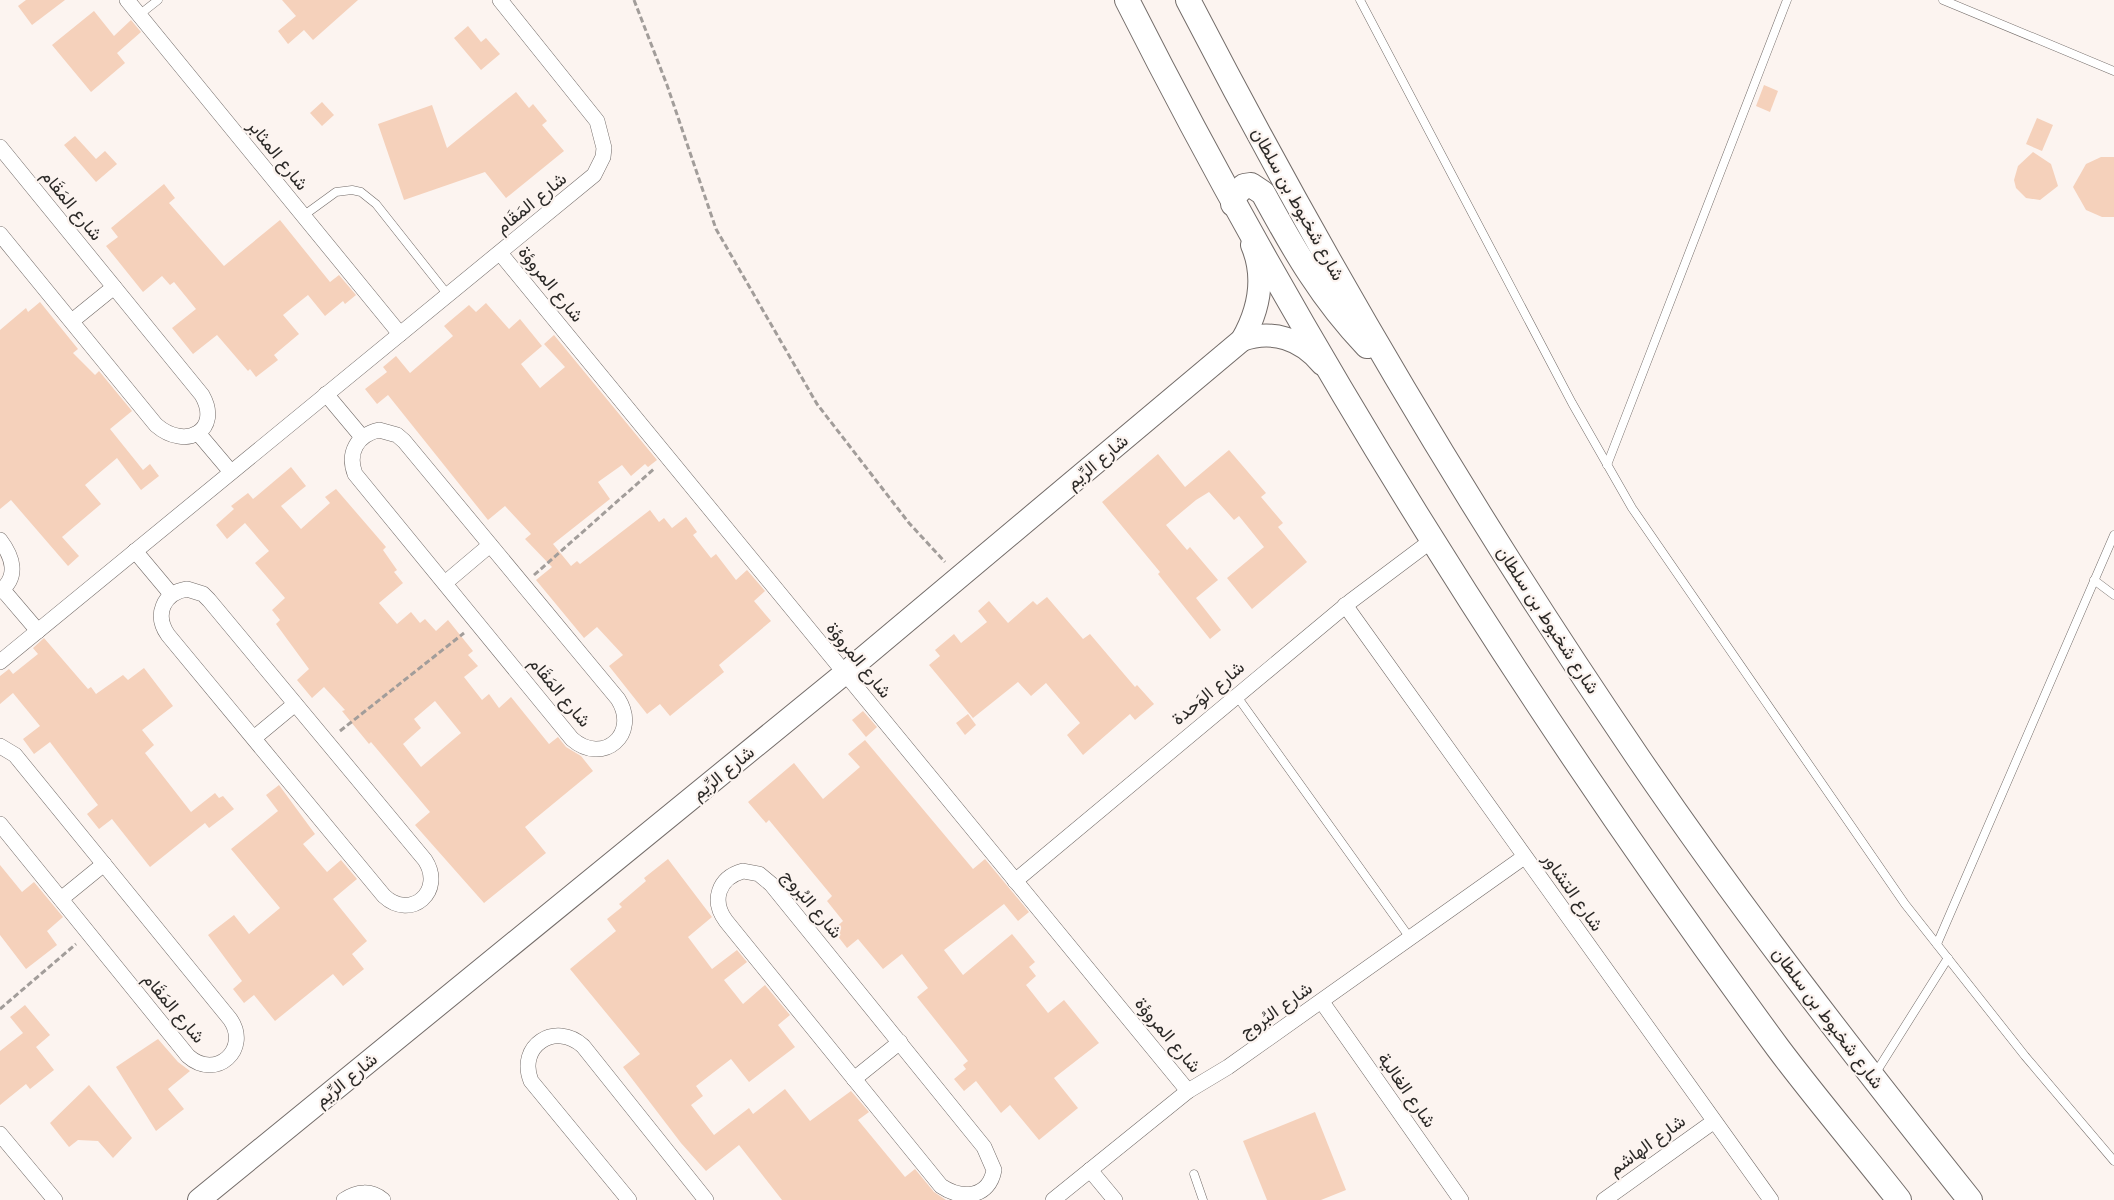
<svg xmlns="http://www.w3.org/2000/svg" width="2114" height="1200" viewBox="0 0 2114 1200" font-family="Montserrat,Vazirmatn,sans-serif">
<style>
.building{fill:#f5d1bb;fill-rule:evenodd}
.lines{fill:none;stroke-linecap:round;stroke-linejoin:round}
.lane-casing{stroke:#736c69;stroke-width:9}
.street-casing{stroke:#736c69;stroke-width:16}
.secondary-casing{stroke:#736c69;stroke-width:24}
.primary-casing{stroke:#736c69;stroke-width:26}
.path{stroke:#a29d9a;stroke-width:3;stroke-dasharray:6 3;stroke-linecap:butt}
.lane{stroke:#fff;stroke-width:8}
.street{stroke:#fff;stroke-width:15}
.secondary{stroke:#fff;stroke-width:22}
.primary{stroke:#fff;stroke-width:24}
.labels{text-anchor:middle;stroke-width:4.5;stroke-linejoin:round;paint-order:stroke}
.street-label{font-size:18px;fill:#2b2927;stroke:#fcf4f0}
</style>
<rect width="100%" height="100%" fill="#fcf4f0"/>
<g class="building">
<polygon points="26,0 65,0 32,25 18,6"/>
<polygon points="282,0 358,0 313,40 304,30 288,44 278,31 296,16"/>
<polygon points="94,11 114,36 131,20 141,32 117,53 125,63 91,92 52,45"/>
<polygon points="468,26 481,42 486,38 500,54 481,70 454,38"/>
<polygon points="1764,85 1778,91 1770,112 1756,106"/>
<polygon points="516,92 529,108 533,104 547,121 542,125 564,151 506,198 485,172 404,200 378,124 432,105 447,148"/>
<polygon points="322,102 334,115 322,126 310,113"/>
<polygon points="2037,118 2053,125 2042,151 2026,144"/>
<polygon points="75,136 96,159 105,151 117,164 96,182 64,145"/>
<polygon points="2033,152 2051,164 2058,186 2040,200 2026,198 2016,188 2014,180 2018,166"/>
<polygon points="2101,157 2114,157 2114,217 2102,217 2086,210 2073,187 2086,164"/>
<polygon points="164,184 175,198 169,203 224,266 280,220 330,282 339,275 356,295 345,304 343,301 325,316 308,295 283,315 299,334 274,355 278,360 256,377 250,369 248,371 217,335 193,354 172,328 196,309 174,282 170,285 162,276 143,292 106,246 118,237 111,228"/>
<polygon points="40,302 78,349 73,353 95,375 99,371 132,411 110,429 143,470 150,464 159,476 141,490 117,458 85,485 101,504 62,537 79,556 68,566 11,500 0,509 0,330 26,308 28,312"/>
<polygon points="486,303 509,329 520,319 542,346 521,364 540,388 565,367 544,344 554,335 657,460 648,467 645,464 631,476 622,465 598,482 610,499 553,544 571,566 577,561 580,564 650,510 659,522 664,518 672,528 686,517 697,532 693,535 711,558 716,554 736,580 747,570 765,591 754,601 771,621 719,665 724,672 670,716 660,704 647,714 609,666 623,655 597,627 584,638 536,580 552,567 525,539 531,534 505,506 488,520 388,395 377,404 365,389 387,372 383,367 396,356 410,373 453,336 444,326 469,305 476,312"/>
<polygon points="1229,450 1266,493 1261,497 1283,523 1278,527 1307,562 1252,609 1227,578 1264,547 1239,516 1234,520 1209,492 1196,500 1166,525 1187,550 1190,547 1218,580 1196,598 1221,630 1210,639 1158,574 1160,572 1102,502 1158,454 1185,487"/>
<path d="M291,467L306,486L281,506L301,529L330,503L325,497L336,489L386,547L383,550L397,570L394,572L403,583L379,603L397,624L411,612L420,623L425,619L436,631L448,620L473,651L468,655L478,666L464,677L482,700L489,694L499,708L511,697L549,744L558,737L566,747L581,756L593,771L525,827L546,853L484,903L415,825L430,812L371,742L369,744L342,711L345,710L324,687L312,698L297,680L309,669L276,624L280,620L272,610L285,598L255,563L269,551L245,523L227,539L216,525L234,509L231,506L248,493L253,499ZM435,701L461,733L421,767L403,744L421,728L414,719Z"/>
<polygon points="1047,597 1083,639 1090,634 1135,687 1137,685 1154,704 1135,720 1130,714 1083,755 1067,735 1080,723 1046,683 1031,696 1018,682 973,718 929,665 940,656 935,650 954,634 961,643 987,622 978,611 989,601 1008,623 1033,601 1037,605"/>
<polygon points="44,638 88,689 91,687 96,694 123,675 128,680 144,668 173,706 142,730 154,745 145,753 191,812 215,793 219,798 223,796 234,809 209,828 205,823 150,867 112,819 99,829 87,814 98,805 50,742 34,754 23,739 40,726 13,693 0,704 0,676 9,669 13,674 38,654 33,648"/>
<polygon points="863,711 877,727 866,737 852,720"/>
<polygon points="968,714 976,725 965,735 956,723"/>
<polygon points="865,740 973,869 985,859 1029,912 1018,921 1004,904 944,950 963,975 1012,934 1035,962 1029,967 1036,976 1026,985 1048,1013 1064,1000 1099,1043 1054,1078 1078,1108 1039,1140 1010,1105 1001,1113 976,1081 964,1091 954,1079 966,1069 963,1065 968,1061 917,997 928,988 902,954 883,969 858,939 847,948 833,930 843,921 827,901 832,896 769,820 766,823 748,802 794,763 823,799 860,767 848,754"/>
<polygon points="279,785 315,834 303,844 327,872 341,860 357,879 333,899 367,941 352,954 364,969 343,986 333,974 275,1021 254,995 244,1003 233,989 242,981 208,935 234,915 249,934 280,908 231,849 278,811 266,795"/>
<polygon points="668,859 712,917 688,937 712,969 737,950 747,962 724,980 743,1004 765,985 790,1015 778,1025 795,1047 749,1082 731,1059 696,1086 703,1096 691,1105 714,1135 749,1108 753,1114 785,1089 810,1121 851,1091 869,1112 858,1120 905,1177 915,1169 934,1192 946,1200 782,1200 739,1145 706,1171 681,1143 623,1067 640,1054 570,969 616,931 607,919 622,907 619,904 646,881 644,878"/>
<polygon points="0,865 22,892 34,882 63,917 47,931 57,945 26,969 0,935"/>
<polygon points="25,1005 50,1035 36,1047 54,1070 30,1089 26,1084 0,1105 0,1051 23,1033 10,1017"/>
<polygon points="158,1039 178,1062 190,1071 168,1089 184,1109 156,1131 116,1067"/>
<polygon points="89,1085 132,1138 113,1158 98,1141 78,1140 69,1147 50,1123"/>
<polygon points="1315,1112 1346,1190 1321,1200 1267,1200 1243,1141"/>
</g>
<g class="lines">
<defs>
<g id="lane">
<polyline points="1360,0 1572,403 1632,508 1905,904 2025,1056 2114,1161"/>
<polyline points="1943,0 2114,71"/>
<polyline points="139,15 158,0"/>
<polyline points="303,216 336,192 352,190 361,192 376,204 448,295"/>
<polyline points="1607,465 1787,0"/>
<polyline points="2094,580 2114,595"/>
<polyline points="1236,695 1410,938"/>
<polyline points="1937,944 2114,535"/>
<polyline points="1875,1074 1948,958"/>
<polyline points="1194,1174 1203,1200"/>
</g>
<g id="street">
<polyline points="127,0 400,334"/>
<path d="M0,147L202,395C222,430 186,451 156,425L0,234"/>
<polyline points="500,253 1188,1091"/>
<polyline points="72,321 114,287"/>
<polyline points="326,394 362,437"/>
<path d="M379,430L397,435L404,441L618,699C640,734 603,766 572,739L355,474C347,453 357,435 379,430Z"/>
<polyline points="198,433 231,472"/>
<path d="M0,540C13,557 19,577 0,591"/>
<polyline points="135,551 171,594"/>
<polyline points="445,583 490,545"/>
<path d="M187,589L203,594L209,600L425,860C445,891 411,921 384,896L168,635C154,615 163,593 187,589Z"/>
<polyline points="3,590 38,631"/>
<polyline points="1345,605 1771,1200"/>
<polyline points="0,662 594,175 603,157 604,148 597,121 500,0"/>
<polyline points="254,738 295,704"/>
<path d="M0,746L15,755L230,1019C251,1049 216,1081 188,1056L0,824"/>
<path d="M743,871L759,874L771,884L984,1147L994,1170C989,1198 962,1200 941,1186L726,921C711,901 718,878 743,871Z"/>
<polyline points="1015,881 1351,601 1431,541"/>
<polyline points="61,899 104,864"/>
<polyline points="1322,1002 1461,1200"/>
<polyline points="854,1079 900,1042"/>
<polyline points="0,1134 55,1200"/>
<polyline points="1090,1170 1115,1200"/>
<path d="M344,1200C357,1191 371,1190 383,1200"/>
<path d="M629,1200L531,1081C517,1046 555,1021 583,1046L706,1200"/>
<polyline points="1053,1200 1188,1091 1228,1067 1524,857"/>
<polyline points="1604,1200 1713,1122"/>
</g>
<g id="secondary">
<path d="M1242,340C1259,310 1266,278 1252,245"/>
<path d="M199,1200L845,673L1242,340C1272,329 1302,339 1322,364"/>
</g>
<g id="primary">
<path d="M1127,0C1313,368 1534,716 1778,1048C1817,1100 1859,1149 1899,1200"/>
<path d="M1188,0C1323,261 1472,514 1637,756C1741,909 1855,1056 1970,1200"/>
<path d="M1233,204L1234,196L1244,186L1251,185L1263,193C1294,250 1322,299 1367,346"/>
</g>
</defs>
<use href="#lane" class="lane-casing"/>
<use href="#street" class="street-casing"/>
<use href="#secondary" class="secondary-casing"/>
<use href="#primary" class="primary-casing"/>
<g class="path">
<polyline points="634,0 667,85 716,229 817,404 909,523 945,562"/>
<polyline points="534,575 655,468"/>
<polyline points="340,731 464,633"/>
<polyline points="0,1009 76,944"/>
</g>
<use href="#lane" class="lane"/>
<use href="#street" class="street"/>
<use href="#secondary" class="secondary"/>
<use href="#primary" class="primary"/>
</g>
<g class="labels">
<g class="street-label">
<text transform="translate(278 155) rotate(51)" y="6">شارع المثابر</text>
<text transform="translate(531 203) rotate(-39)" y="6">شارع المَقَام</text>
<text transform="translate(1298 204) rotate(61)" y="6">شارع شخبوط بن سلطان</text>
<text transform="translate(72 205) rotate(51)" y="6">شارع المَقَام</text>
<text transform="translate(551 284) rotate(51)" y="6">شارع المروؤة</text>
<text transform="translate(1097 462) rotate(-40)" y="6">شارع الرِّيم</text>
<text transform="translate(1548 620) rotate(57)" y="6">شارع شخبوط بن سلطان</text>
<text transform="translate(859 660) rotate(51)" y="6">شارع المروؤة</text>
<text transform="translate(560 692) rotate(50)" y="6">شارع المَقَام</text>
<text transform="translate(1208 693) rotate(-40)" y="6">شارع الوَحدة</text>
<text transform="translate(723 773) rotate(-39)" y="6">شارع الرِّيم</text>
<text transform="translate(1573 892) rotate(55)" y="6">شارع التشاور</text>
<text transform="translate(812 904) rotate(50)" y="6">شارع البُروج</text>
<text transform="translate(174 1008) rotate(50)" y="6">شارع المَقَام</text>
<text transform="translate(1276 1010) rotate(-35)" y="6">شارع البُروج</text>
<text transform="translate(1828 1018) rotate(53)" y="6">شارع شخبوط بن سلطان</text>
<text transform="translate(1168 1035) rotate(50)" y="6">شارع المروؤة</text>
<text transform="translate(346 1080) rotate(-39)" y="6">شارع الرِّيم</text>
<text transform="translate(1407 1090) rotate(55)" y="6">شارع الغالية</text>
<text transform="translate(1647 1145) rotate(-36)" y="6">شارع الهاشم</text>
</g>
</g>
</svg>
